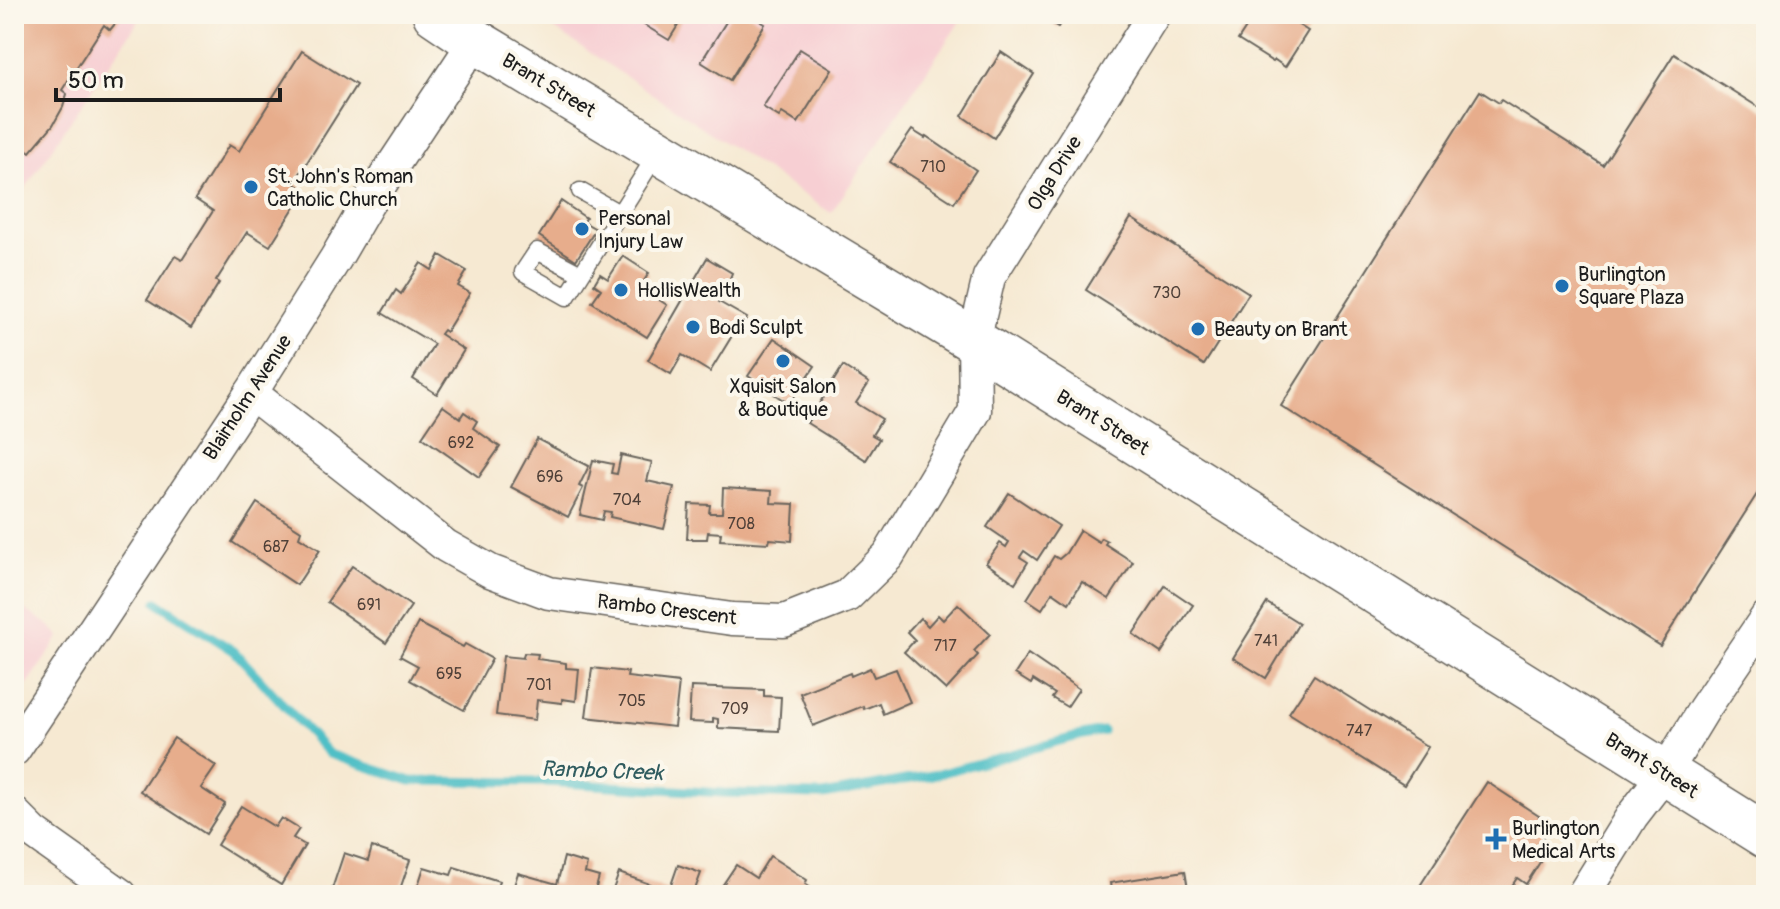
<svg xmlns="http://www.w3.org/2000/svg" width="1780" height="909" viewBox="0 0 1780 909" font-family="Pangolin,sans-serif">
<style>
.built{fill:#f7cfd3}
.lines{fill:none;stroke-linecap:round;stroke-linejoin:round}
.stream{stroke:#50bfc6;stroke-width:9}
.building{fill:#e7ad8c}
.service-casing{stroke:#68645c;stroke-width:19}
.minor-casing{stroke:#68645c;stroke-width:35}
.primary-casing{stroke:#68645c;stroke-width:47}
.service{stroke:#fff;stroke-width:16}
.minor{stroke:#fff;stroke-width:32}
.primary{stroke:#fff;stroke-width:44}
.poi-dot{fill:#1f6fb2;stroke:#fbf7ec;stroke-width:3}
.labels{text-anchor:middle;stroke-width:8;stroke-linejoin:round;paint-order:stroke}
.number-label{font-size:16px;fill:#4f4038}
.street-label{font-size:20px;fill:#1c1c1c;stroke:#fbf7ec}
.poi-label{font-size:20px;fill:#1c1c1c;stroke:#fbf7ec;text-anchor:start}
.water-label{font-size:22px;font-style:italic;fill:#315d60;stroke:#fbf7ec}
</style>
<rect width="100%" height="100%" fill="#fbf7ec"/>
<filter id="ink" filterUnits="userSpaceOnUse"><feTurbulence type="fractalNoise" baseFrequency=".0125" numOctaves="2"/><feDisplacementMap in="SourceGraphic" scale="16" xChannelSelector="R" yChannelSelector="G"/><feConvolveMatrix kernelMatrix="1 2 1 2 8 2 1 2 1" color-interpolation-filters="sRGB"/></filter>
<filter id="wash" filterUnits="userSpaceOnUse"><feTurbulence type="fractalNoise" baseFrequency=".006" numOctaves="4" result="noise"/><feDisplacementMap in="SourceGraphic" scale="32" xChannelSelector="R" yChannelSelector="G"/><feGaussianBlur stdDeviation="1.8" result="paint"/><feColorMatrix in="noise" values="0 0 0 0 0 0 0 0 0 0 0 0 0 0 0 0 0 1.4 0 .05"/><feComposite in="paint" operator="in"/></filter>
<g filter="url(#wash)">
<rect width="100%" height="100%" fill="#f6e9d2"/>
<g class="built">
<polygon points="14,14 143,14 14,205"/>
<polygon points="532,14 965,14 831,213"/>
<polygon points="14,603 46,623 60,636 14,705"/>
</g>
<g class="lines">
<polyline class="stream" points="157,602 234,651 329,754 411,781 547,782 723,793 823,795 938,774 1078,736 1103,731"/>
</g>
<g id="blocks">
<g class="building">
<polygon points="14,14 123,14 110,30 104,25 62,90 67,94 63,107 53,125 30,152 26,149 14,167"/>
<polygon points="626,14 685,14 669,40"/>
<polygon points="731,14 749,14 765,24 730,80 701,62"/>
<polygon points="1037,14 1071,14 1067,20 1063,18 1058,27"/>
<polygon points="1255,14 1281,14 1308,31 1285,67 1275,60 1273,62 1238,40"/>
<polygon points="800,49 832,69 798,123 782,113 779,117 763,107"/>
<polygon points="302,51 356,85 294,183 305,190 270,246 247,232 216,281 219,283 191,328 147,300 175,256 182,260 213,211 195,199 229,145 239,151"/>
<polygon points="1001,52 1034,74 994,138 962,116"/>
<polygon points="1674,54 1766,112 1766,480 1660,646 1281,406 1480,91 1499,103 1501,100 1603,165"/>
<polygon points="912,130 925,138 926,136 976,170 954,203 890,162"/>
<polygon points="561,201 586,218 584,222 596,229 576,260 539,236"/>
<polygon points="1131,218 1249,293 1204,365 1086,290"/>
<polygon points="440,255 467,271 458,286 470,293 446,332 443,330 440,334 464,350 437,394 413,379 434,344 382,313 396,290 401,294 421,263 432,270"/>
<polygon points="623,256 649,273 642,284 653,290 650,294 667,305 647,337 592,302 601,289 594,284 600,274 608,279"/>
<polygon points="707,258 732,273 730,278 732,280 719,302 747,318 738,333 735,331 710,372 682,355 671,374 648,360"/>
<polygon points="774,338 815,366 789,404 748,376"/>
<polygon points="843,366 869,383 856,403 882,419 872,435 879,439 866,460 807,423"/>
<polygon points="443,406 460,418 464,412 477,421 473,428 500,447 479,477 422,437"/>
<polygon points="537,439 589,466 579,486 583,488 568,517 511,487"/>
<polygon points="621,455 652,462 647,481 674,487 664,529 610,517 611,512 604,511 602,520 580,515 593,460 613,464 611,473 617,474"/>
<polygon points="723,488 772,491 771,503 794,504 792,541 770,539 769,543 720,540 721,533 708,532 707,539 687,539 689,504 710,505 709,513 722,513"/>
<polygon points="1009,493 1059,526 1037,560 1024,551 1020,557 1028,562 1015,583 986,563 1000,543 1006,547 1009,542 987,527"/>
<polygon points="257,503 301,531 299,537 320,550 297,585 232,542"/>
<polygon points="1080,530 1099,542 1101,538 1107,541 1105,544 1133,562 1109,599 1082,582 1069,603 1053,592 1042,609 1027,599 1054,556 1059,559 1066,553"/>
<polygon points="352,566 411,606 386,643 327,602"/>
<polygon points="1165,586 1193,605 1161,653 1133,634"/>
<polygon points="1267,603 1299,623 1266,678 1233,658"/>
<polygon points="958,604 990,634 974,651 978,655 946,690 904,652 915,640 907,632 920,618 928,626 938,615 943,620"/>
<polygon points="418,623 463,647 465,644 492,659 464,710 410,680 418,666 400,656"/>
<polygon points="524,653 538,654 537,659 566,663 566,668 579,669 576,701 562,699 562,703 537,700 535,720 496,715 503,656 523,658"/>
<polygon points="1028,654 1079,689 1067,707 1052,698 1055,694 1033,680 1031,684 1015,674"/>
<polygon points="592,668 628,672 627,677 679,683 674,727 586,717"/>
<polygon points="870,668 874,677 896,669 910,702 883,714 879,703 864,709 863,706 813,726 800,693 850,673 851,676"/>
<polygon points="1314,675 1428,747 1404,785 1289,713"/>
<polygon points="691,687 764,690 764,696 781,697 779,731 718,728 718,719 713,718 713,723 689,722"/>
<polygon points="174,738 216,766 201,788 225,804 206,834 140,791"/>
<polygon points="1487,782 1551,824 1533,853 1542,859 1526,884 1517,878 1506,895 1414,895"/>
<polygon points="241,806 275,827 281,818 299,829 293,838 305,845 281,885 217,845"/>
<polygon points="372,847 410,860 398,895 330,895 344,853 368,861"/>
<polygon points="770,856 807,880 805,884 821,895 716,895 736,865 756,878"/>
<polygon points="564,857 587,864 585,873 599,877 594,895 511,895 518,873 557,884"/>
<polygon points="678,865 701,873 693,895 611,895 619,873 669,891"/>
<polygon points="424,867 451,875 454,867 499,881 495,895 415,895"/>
<polygon points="1185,871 1189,895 1112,895 1110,883"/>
</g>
</g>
</g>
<g filter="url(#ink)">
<use href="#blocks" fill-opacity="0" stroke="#68645c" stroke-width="2"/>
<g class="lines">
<defs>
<g id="service">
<polyline points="580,191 619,213"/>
<polyline points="581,274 537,251 523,272 567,297 658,152"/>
</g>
<g id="minor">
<polyline points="251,393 446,546 490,571 549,593 732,619 784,621 847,596 888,556 975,411 974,341 989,277 1154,14"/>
<polyline points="14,750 251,393 336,258 368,203 475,41"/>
<polyline points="14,813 34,833 121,895"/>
<polyline points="1583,895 1632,816 1665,773 1704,709 1766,618"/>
</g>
<polyline id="primary" points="435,14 475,41 974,341 1766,836"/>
</defs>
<use href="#service" class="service-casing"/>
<use href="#minor" class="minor-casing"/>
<use href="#primary" class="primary-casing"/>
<use href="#service" class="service"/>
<use href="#minor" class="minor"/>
<use href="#primary" class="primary"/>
</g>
</g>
<g class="poi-dot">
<circle cx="251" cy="187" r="8"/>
<circle cx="582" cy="229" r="8"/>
<circle cx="1562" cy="286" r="8"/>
<circle cx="621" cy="290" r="8"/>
<circle cx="693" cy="327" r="8"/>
<circle cx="1198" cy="329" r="8"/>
<circle cx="783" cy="361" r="8"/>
<path d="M1492 827h8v8h8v8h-8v8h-8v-8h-8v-8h8z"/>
</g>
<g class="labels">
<g class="number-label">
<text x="933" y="172">710</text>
<text x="1167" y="298">730</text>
<text x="461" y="448">692</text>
<text x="550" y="482">696</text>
<text x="627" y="505">704</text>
<text x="741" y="529">708</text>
<text x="276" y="552">687</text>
<text x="369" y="610">691</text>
<text x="1266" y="646">741</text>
<text x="945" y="651">717</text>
<text x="449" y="679">695</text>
<text x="539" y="690">701</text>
<text x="632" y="706">705</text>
<text x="735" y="714">709</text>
<text x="1359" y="736">747</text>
</g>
<g class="street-label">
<text transform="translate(549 85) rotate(31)" y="7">Brant Street</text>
<text transform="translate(1054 173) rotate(-58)" y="7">Olga Drive</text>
<text transform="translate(247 397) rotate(-57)" y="7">Blairholm Avenue</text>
<text transform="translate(1103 422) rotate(32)" y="7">Brant Street</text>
<text transform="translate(667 609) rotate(7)" y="7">Rambo Crescent</text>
<text transform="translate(1652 765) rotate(32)" y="7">Brant Street</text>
</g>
<g class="poi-label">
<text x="267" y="183">St. John's Roman<tspan x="267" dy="23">Catholic Church</tspan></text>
<text x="598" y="225">Personal<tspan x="598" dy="23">Injury Law</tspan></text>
<text x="1578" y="281">Burlington<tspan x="1578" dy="23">Square Plaza</tspan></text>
<text x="637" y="297">HollisWealth</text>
<text x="709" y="334">Bodi Sculpt</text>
<text x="1214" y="336">Beauty on Brant</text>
<text x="783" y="393" text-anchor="middle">Xquisit Salon<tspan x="783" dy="23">&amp; Boutique</tspan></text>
<text x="1512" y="835">Burlington<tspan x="1512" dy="23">Medical Arts</tspan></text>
</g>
<g class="water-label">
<text transform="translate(602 770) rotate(2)" y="8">Rambo Creek</text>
</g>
</g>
<rect width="1780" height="909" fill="none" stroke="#fbf7ec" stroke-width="48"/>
<path d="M56 88v12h224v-12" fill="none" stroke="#1c1c1c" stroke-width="4"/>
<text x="68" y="88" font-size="24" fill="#1c1c1c" stroke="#fbf7ec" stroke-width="6" paint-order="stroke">50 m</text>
</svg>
